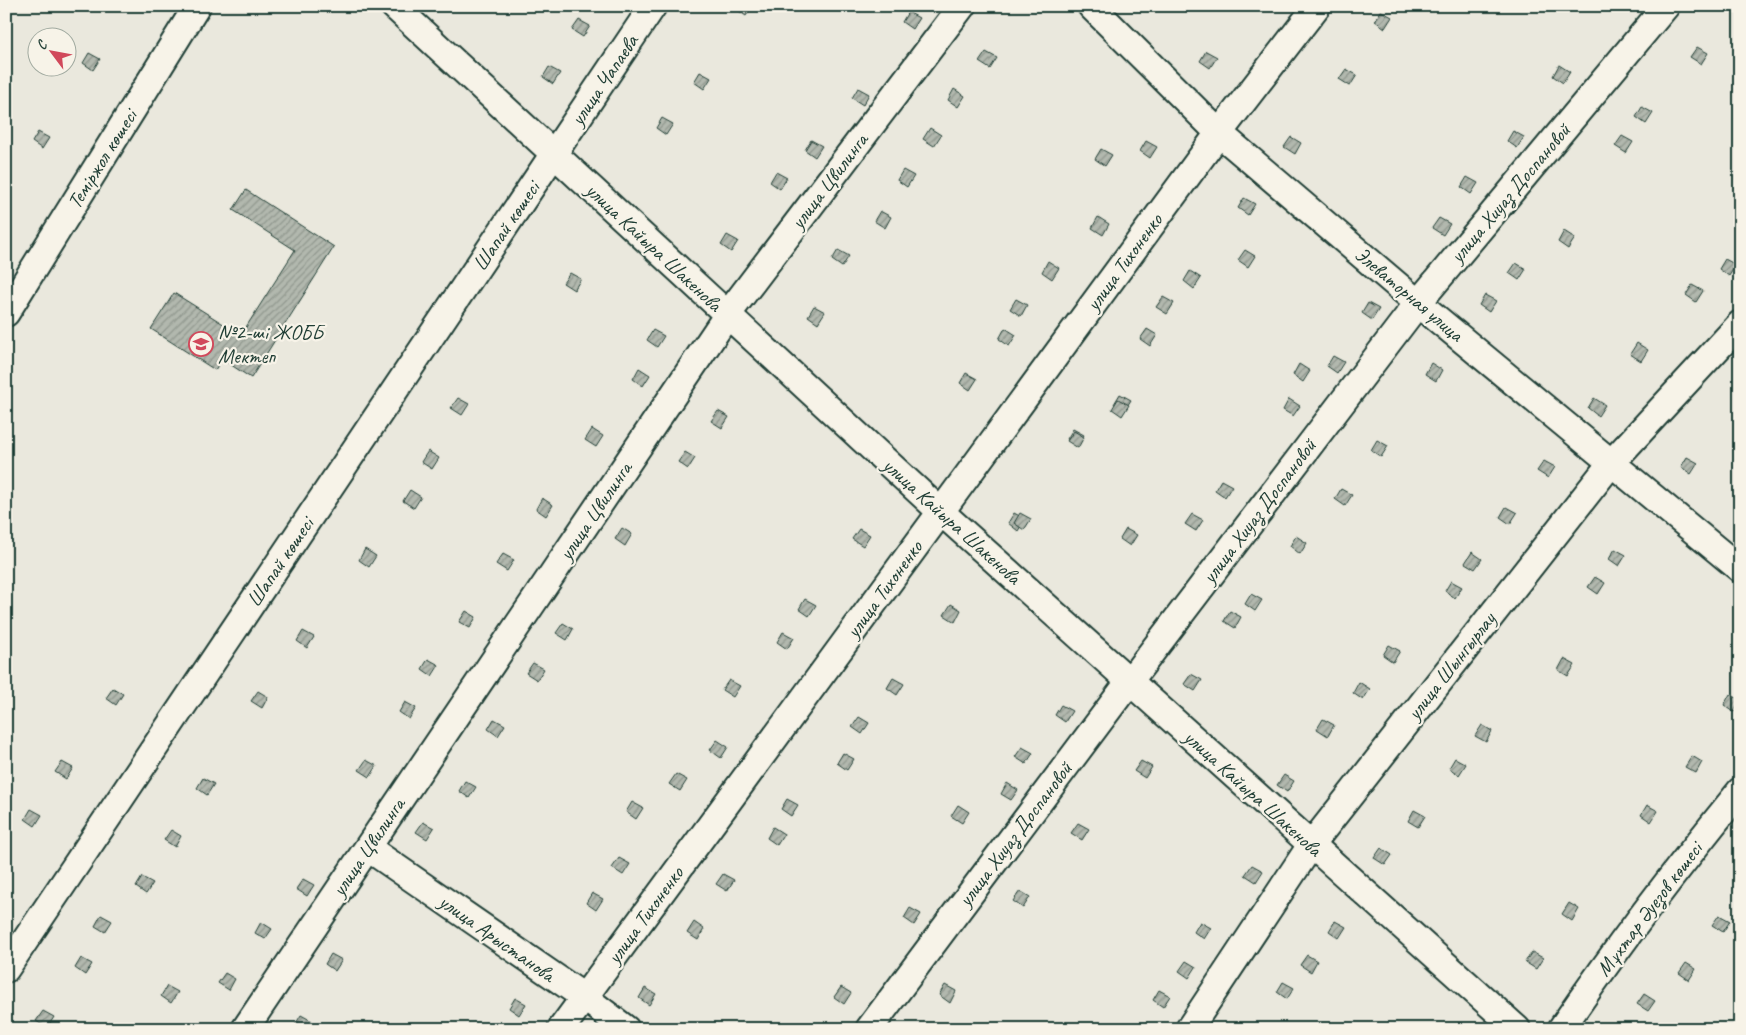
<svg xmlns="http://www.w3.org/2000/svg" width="1746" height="1035" viewBox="0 0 1746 1035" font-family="Caveat,sans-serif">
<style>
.building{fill:url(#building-hatch);stroke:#1f3d34}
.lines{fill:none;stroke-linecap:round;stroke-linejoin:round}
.minor-casing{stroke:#1f3d34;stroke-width:30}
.minor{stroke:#f7f3e8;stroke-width:26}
.labels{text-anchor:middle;stroke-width:4.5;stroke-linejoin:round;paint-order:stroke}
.street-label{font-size:21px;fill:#1f3d34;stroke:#f7f3e8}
.poi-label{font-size:21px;fill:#1f3d34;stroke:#f7f3e8;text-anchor:start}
</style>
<defs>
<pattern id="building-hatch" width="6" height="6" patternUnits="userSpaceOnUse" patternTransform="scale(1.25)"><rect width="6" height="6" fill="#b2b8ae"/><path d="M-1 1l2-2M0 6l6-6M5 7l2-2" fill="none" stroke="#90978e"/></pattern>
</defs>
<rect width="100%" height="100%" fill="#eae8dd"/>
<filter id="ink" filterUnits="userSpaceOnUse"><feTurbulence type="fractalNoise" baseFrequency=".02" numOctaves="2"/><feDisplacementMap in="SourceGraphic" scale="10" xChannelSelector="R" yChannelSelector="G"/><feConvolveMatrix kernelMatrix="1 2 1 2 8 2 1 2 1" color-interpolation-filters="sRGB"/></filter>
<g filter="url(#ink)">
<g class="building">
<polygon points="738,6 752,6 746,16 736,9"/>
<polygon points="1381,11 1392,17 1385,28 1375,21"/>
<polygon points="908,12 919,18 912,29 902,22"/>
<polygon points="579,20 590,26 583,37 572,30"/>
<polygon points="1697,47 1708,53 1701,64 1690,57"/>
<polygon points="1206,51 1217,57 1210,68 1200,61"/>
<polygon points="986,52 997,58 990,69 979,62"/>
<polygon points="89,53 100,59 93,70 83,63"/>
<polygon points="1559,65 1570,72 1563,83 1553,76"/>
<polygon points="549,67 560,73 553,84 543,77"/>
<polygon points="1346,69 1357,75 1350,86 1339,79"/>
<polygon points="700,72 711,78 704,89 694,82"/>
<polygon points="858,88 869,94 863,105 852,98"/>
<polygon points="954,89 965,96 958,107 948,100"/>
<polygon points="1642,107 1653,113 1646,124 1636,117"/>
<polygon points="662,118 673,124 666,135 656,128"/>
<polygon points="930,128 941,135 934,146 923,139"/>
<polygon points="1513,131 1524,137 1517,148 1507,141"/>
<polygon points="38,132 49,138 42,149 32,142"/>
<polygon points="1622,136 1633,142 1626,153 1615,146"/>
<polygon points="1291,137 1301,143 1295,154 1284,147"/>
<polygon points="811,140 822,146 815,157 805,150"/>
<polygon points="1146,141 1157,147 1150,158 1140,151"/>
<polygon points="1101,149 1112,155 1105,166 1095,159"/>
<polygon points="903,170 914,176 907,187 897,180"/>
<polygon points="776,172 787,178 780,189 770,182"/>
<polygon points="1467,177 1478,183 1471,194 1461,187"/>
<polygon points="246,190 334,247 251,378 222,359 215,370 151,329 174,293 241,335 295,250 233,210"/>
<polygon points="1244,198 1255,204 1248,215 1238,208"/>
<polygon points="880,211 891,217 885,228 874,221"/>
<polygon points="1098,217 1109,224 1103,235 1092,228"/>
<polygon points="1439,218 1450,224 1443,235 1432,228"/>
<polygon points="1564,231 1575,238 1568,249 1558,242"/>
<polygon points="727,235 738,241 731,252 721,245"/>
<polygon points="838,250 849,256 842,267 832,260"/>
<polygon points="1245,250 1255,256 1248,267 1238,260"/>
<polygon points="1725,259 1736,265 1729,276 1719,269"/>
<polygon points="1048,261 1059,268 1052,279 1042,272"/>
<polygon points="1516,263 1526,269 1519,280 1509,273"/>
<polygon points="1190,271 1201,278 1194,289 1184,281"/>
<polygon points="570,273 581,279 574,290 563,283"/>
<polygon points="1692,285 1703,291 1696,302 1686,295"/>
<polygon points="1485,295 1496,301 1489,312 1479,305"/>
<polygon points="1163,297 1174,303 1167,314 1156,307"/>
<polygon points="1016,299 1027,305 1021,316 1010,309"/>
<polygon points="1368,303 1379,309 1372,320 1362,313"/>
<polygon points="814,306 825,312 818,323 808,316"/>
<polygon points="1005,328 1016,335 1009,346 999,339"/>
<polygon points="1147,329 1157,335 1150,346 1140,339"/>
<polygon points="653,330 664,336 657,347 647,340"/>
<polygon points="1637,343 1648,350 1641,361 1630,354"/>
<polygon points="1333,356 1344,362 1337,373 1327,366"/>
<polygon points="1431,363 1442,370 1436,381 1425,374"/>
<polygon points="1299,364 1310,371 1303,382 1293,375"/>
<polygon points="639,368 650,375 643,386 633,379"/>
<polygon points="966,373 977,379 970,390 960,383"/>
<polygon points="1120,394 1131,400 1124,411 1114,404"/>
<polygon points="458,398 469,404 462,415 451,408"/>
<polygon points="1594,398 1605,405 1598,416 1588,408"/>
<polygon points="1118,399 1129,405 1122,416 1112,409"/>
<polygon points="1289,399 1300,406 1293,416 1283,410"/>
<polygon points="718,411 729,417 722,428 711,421"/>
<polygon points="592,429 603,436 596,447 585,440"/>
<polygon points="1073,429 1084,435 1077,446 1067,439"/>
<polygon points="1074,431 1084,437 1078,448 1067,441"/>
<polygon points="1377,440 1388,446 1381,457 1371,450"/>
<polygon points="428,451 439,458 432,469 421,462"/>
<polygon points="685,452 695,458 688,469 678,462"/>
<polygon points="1687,457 1698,463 1691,474 1681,467"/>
<polygon points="1544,461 1555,467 1548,478 1537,471"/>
<polygon points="1221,480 1232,486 1225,497 1215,490"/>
<polygon points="1341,489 1352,495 1345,506 1335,499"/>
<polygon points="410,490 421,497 414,508 403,501"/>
<polygon points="542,498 553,505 546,516 536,509"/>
<polygon points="1506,507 1517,513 1510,524 1500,517"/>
<polygon points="1014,513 1025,519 1018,531 1008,523"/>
<polygon points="1020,513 1031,519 1024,530 1014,523"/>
<polygon points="1192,514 1203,520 1196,531 1185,524"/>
<polygon points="622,528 632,534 625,546 615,539"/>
<polygon points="859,529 870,535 863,546 852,539"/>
<polygon points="1126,529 1137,535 1130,546 1120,539"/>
<polygon points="1296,536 1307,543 1300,554 1290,546"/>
<polygon points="365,549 376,556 369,567 359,560"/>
<polygon points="1615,549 1626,555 1619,566 1609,559"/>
<polygon points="1472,552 1482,559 1475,569 1465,563"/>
<polygon points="503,554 514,560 507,571 496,564"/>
<polygon points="1595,577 1605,583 1598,594 1588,587"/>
<polygon points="1451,581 1462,587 1455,598 1445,591"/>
<polygon points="1251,594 1262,600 1255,611 1245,604"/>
<polygon points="805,599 816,605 809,616 799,609"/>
<polygon points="951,604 961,610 955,622 944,615"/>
<polygon points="466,611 476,617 470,628 459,622"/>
<polygon points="1230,611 1241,617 1235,628 1224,621"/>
<polygon points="563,623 573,629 567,640 556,633"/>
<polygon points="303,631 314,637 307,648 297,641"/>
<polygon points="783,632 794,638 787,649 777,642"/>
<polygon points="1389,645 1400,651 1393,662 1383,655"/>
<polygon points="428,659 439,665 432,676 422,669"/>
<polygon points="1564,659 1575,665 1568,676 1558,670"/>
<polygon points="533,663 544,669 537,680 526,673"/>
<polygon points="1191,674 1202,680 1195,691 1184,684"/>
<polygon points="893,678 904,684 897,695 887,688"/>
<polygon points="729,680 740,686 733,697 722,690"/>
<polygon points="1359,682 1370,689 1363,700 1353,693"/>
<polygon points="113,688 123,694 116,705 106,698"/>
<polygon points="258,691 268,697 262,708 251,701"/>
<polygon points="1730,694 1740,700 1734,712 1724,705"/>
<polygon points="405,702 416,708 409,719 399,712"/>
<polygon points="1061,705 1072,711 1065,722 1055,715"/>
<polygon points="859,717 869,723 862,734 852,727"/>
<polygon points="494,719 505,725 498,736 488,729"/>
<polygon points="1323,719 1334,725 1328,736 1317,729"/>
<polygon points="1482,725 1492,731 1486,742 1475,736"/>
<polygon points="717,740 728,747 721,758 710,750"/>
<polygon points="1022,747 1033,753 1026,764 1015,757"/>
<polygon points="843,753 854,759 847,770 837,763"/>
<polygon points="1692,756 1702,762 1696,773 1685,767"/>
<polygon points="1455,758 1466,764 1459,775 1449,768"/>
<polygon points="366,760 377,766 370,777 359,770"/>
<polygon points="1141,761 1152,767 1145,778 1134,771"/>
<polygon points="62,762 73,768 66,779 55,772"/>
<polygon points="676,774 687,780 680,791 669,784"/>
<polygon points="1284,775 1294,781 1287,792 1277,785"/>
<polygon points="203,778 214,784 207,795 197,788"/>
<polygon points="465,781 476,787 469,798 459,791"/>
<polygon points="1007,783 1018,790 1011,800 1001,794"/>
<polygon points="787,799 798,805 791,816 781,809"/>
<polygon points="632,802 643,808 636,819 626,812"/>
<polygon points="958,805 969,812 962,823 951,816"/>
<polygon points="1647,805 1658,811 1651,822 1641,815"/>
<polygon points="31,809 42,815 35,826 25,819"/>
<polygon points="1414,810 1425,816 1418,827 1408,821"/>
<polygon points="423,822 434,828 427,839 416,832"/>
<polygon points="1078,823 1089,829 1082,840 1071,833"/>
<polygon points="773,827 784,834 777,845 767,838"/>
<polygon points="171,830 181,836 175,847 164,840"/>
<polygon points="1381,848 1392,855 1385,865 1374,858"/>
<polygon points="619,858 630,864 623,875 612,868"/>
<polygon points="1252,865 1263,871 1256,882 1245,875"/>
<polygon points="723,874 734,880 727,891 716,884"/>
<polygon points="142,877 153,883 146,894 136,887"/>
<polygon points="303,879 314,885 307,896 296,889"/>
<polygon points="1020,891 1030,897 1023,908 1013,901"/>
<polygon points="592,893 603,899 596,910 586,903"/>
<polygon points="1569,903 1579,909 1572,921 1562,914"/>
<polygon points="910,908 921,914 914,925 904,918"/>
<polygon points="101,915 112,921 105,932 95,926"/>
<polygon points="1719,915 1730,921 1723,932 1712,925"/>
<polygon points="1335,921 1346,927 1339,938 1329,931"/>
<polygon points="261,922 272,929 265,939 255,933"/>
<polygon points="694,922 704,929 698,940 687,933"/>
<polygon points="1200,922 1211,928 1204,939 1194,932"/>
<polygon points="1532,952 1543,958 1536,969 1525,962"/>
<polygon points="331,954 342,960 335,971 325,964"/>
<polygon points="1307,955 1317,961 1311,972 1300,965"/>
<polygon points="81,958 92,964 85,975 75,968"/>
<polygon points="1186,961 1196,967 1189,978 1179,971"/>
<polygon points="1686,963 1696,969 1689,980 1679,973"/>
<polygon points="225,973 235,979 229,990 218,983"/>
<polygon points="1283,982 1294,988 1287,999 1277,992"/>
<polygon points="945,985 956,991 950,1003 939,995"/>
<polygon points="167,986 178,992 171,1003 161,996"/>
<polygon points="841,987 851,993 844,1004 834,997"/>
<polygon points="645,988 656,994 649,1005 639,998"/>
<polygon points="1159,990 1170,996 1163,1007 1153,1000"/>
<polygon points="1644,994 1655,1001 1648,1011 1637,1004"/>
<polygon points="515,998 526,1004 519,1015 509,1008"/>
<polygon points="43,1011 54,1017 47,1028 36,1021"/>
<polygon points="301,1015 312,1021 307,1029 300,1029 295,1025"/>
</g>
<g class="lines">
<defs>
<g id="minor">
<polyline points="394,6 941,512 1517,1029"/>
<polyline points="1091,6 1219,133 1418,303 1740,569"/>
<polyline points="6,313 197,6"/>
<polyline points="368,848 584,997 626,1029"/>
<polyline points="6,969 653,6"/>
<polyline points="245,1029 728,314 962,6"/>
<polyline points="561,1029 1219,133 1317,6"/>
<polyline points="869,1029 1129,682 1418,303 1666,6"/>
<polyline points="1189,1029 1311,845 1612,462 1740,324"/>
<path d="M1561,1029C1617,947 1677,868 1740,791"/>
</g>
</defs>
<use href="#minor" class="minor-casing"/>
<use href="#minor" class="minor"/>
</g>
</g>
<defs>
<symbol id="school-ring" viewBox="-11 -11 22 22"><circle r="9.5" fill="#f7f3e8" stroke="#d1495b" stroke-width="1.5"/><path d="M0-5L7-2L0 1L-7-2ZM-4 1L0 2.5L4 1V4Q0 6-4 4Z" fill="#d1495b"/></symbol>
</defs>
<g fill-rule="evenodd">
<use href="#school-ring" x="187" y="330" width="28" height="28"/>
</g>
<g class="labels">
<g class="street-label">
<text transform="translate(604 80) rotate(-56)" y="7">улица Чапаева</text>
<text transform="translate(102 159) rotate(-58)" y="7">Теміржол көшесі</text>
<text transform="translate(829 181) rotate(-53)" y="7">улица Цвилинга</text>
<text transform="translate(1510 193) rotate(-50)" y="7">улица Хиуаз Доспановой</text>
<text transform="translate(506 226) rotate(-56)" y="7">Шапай көшесі</text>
<text transform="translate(654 247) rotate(43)" y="7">улица Кайыра Шакенова</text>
<text transform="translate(1124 262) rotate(-54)" y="7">улица Тихоненко</text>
<text transform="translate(1409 294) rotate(40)" y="7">Элеваторная улица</text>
<text transform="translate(595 511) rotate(-56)" y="7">улица Цвилинга</text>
<text transform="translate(1259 511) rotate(-53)" y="7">улица Хиуаз Доспановой</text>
<text transform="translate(952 521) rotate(42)" y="7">улица Кайыра Шакенова</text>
<text transform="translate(280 562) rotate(-56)" y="7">Шапай көшесі</text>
<text transform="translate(884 589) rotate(-54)" y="7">улица Тихоненко</text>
<text transform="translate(1451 666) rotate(-52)" y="7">улица Шынгырлау</text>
<text transform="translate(1253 793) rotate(42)" y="7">улица Кайыра Шакенова</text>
<text transform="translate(1015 834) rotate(-53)" y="7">улица Хиуаз Доспановой</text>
<text transform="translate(368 847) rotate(-56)" y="7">улица Цвилинга</text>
<text transform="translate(1649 909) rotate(-53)" y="7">Мұхтар Әуезов көшесі</text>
<text transform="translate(645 915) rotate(-54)" y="7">улица Тихоненко</text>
<text transform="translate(497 938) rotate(35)" y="7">улица Арыстанова</text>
</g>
<g class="poi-label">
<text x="218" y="339">№2-ші ЖОББ<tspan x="218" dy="24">Мектеп</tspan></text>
</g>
</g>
<rect width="1746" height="1035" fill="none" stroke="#f7f3e8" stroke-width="25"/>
<rect x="12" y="12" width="1721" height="1010" fill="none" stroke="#1f3d34" stroke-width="2" filter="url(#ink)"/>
<g transform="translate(52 52) rotate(302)"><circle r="24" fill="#f7f3e8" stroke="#a1aaa0"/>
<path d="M0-4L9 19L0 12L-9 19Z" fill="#d1495b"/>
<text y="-8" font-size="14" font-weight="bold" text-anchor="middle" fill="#1f3d34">С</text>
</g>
</svg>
